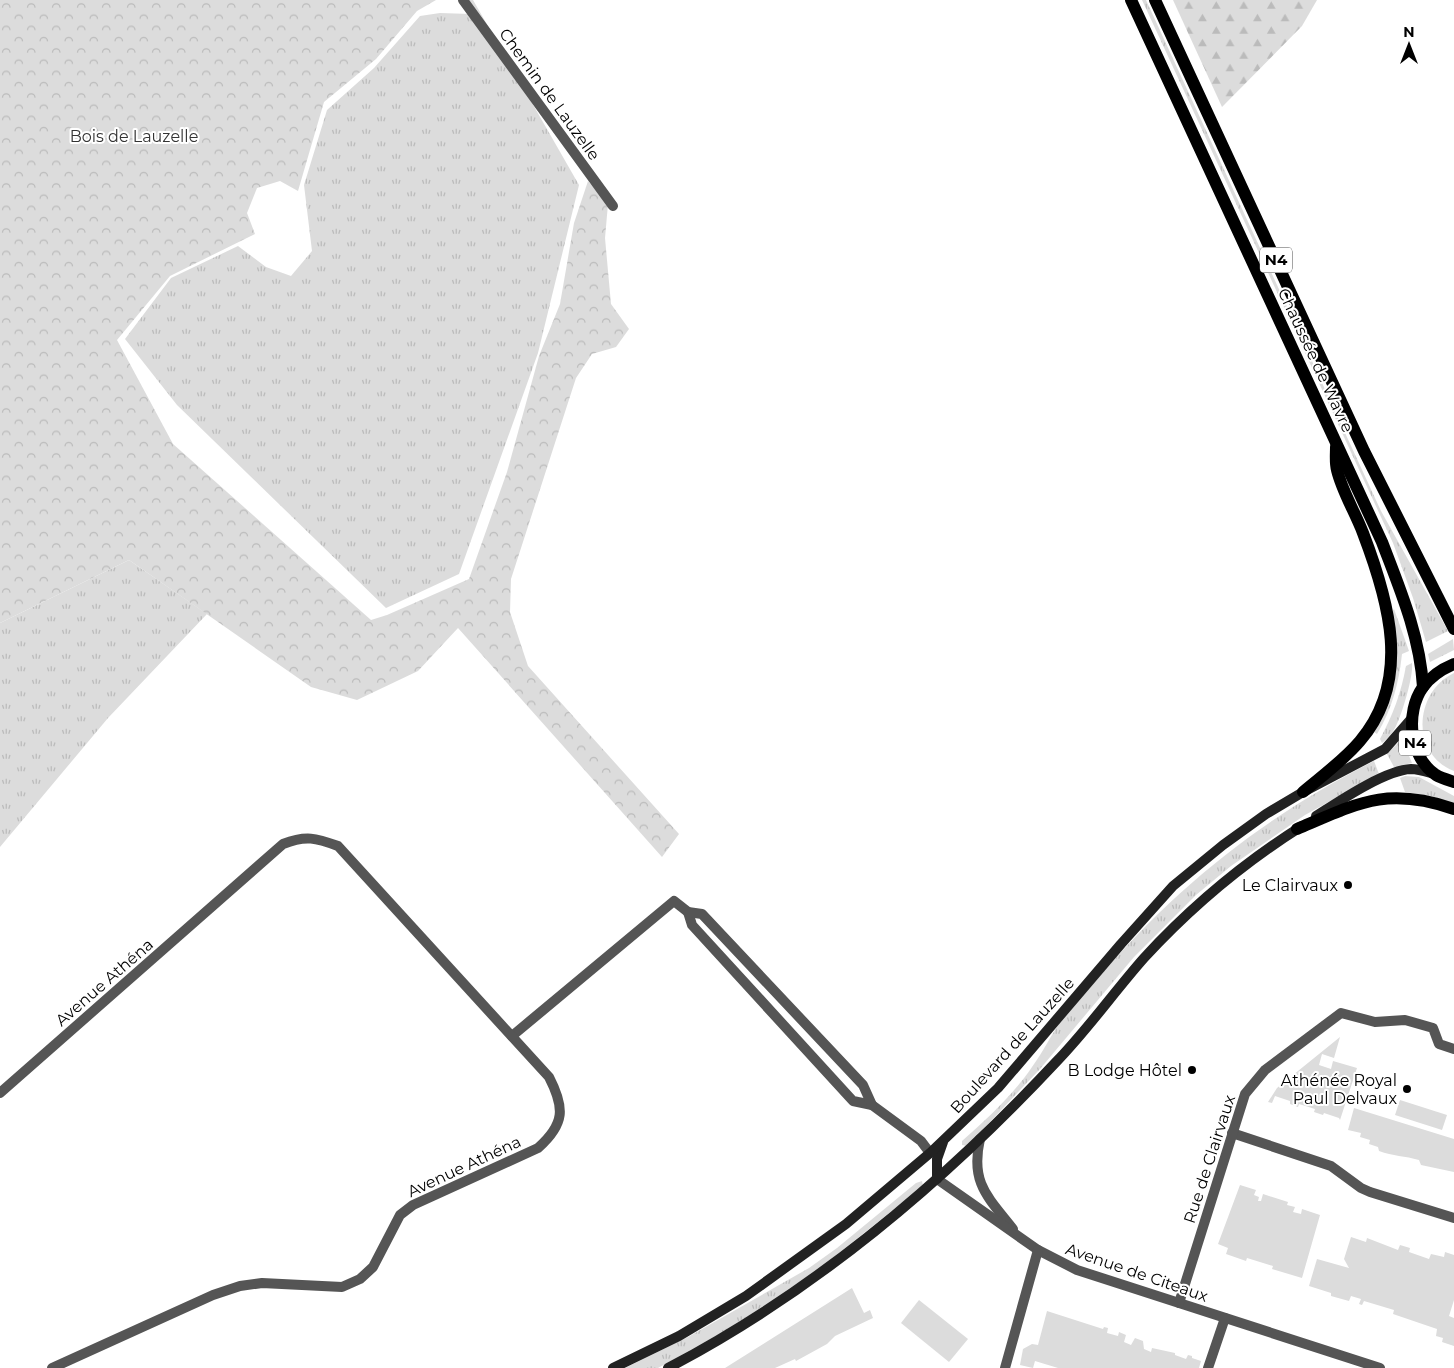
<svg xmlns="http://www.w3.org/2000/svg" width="1454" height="1368" viewBox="0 0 1454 1368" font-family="Montserrat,sans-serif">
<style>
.grass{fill:url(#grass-tufts)}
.forest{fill:url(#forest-firs)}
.park{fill:url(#park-crowns)}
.garden{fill:#dcdcdc}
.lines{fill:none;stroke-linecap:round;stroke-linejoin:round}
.minor{stroke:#555;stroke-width:10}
.secondary{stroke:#222;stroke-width:10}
.primary{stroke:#000;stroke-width:12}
.poi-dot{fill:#000;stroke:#fff;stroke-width:2}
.labels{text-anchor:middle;stroke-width:4;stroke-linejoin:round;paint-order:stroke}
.shield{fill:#fff;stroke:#4c4c4c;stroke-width:1}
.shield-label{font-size:15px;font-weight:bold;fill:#000}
.street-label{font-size:16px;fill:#000;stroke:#fff}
.park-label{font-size:16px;fill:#333;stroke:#fff}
.poi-label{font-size:16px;fill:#000;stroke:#fff;text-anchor:end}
</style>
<defs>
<pattern id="grass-tufts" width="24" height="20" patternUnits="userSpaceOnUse" patternTransform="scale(1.25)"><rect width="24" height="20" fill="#dcdcdc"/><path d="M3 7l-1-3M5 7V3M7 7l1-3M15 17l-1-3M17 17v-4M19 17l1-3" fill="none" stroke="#bbb"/></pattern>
<pattern id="forest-firs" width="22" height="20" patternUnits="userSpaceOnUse" patternTransform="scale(1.25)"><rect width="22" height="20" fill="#dcdcdc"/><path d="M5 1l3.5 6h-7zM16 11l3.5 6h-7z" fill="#bbb"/></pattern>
<pattern id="park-crowns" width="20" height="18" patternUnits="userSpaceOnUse" patternTransform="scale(1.25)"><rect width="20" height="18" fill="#dcdcdc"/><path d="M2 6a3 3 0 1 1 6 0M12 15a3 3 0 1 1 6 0" fill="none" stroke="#bbb"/></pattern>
</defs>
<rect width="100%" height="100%" fill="#fff"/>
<g class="grass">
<polygon points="463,0 473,0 579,185 538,353 459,574 386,608 177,405 125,339 171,278 238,246 266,267 291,276 312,251 304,185 327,110 374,68 420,16 440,13 470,14"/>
<polygon points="1142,0 1146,0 1381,511 1448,631 1426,642 1413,598 1393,543"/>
<polygon points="129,560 207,614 108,718 0,847 0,623"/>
<path d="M1394,609L1409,651L1402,654C1399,682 1392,710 1377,734L1374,732L1379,722L1392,612Z"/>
<polygon points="1453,639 1454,650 1430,662 1428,654"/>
<path d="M1412,663C1414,675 1401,718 1395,728C1392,734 1387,739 1382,743L1380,739C1393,715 1401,693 1406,666Z"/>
<path d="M1454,673V771C1410,754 1414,692 1454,673Z"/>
<polygon points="1402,739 1412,763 1394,767 1387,754"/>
<path d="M1374,761L1379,774L1305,815L1231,866L1196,895L1134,957L1040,1069L967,1146L962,1145V1141C987,1119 1013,1095 1032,1067C1043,1052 1051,1035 1062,1019C1074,1004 1087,991 1099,977C1179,884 1264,817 1374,761Z"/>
<polygon points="1405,776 1419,777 1454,796 1454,804 1431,796 1405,792 1400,778"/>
<polygon points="922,1181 923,1186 820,1268 732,1327 658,1368 625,1368 688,1337 809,1268 837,1248 916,1183"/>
</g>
<polygon class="forest" points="1173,0 1317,0 1302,26 1222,107"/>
<polygon class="park" points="0,0 436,0 417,11 376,59 324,102 298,191 280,181 257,188 247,213 255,234 170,276 117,340 173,444 371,620 387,615 469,579 507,472 539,356 560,304 574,223 588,181 608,204 605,238 611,304 629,329 616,347 592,354 576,378 511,579 510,612 528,666 679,834 662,857 458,628 418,671 357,700 311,687 129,560 0,623"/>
<g class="garden">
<polygon points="1340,1037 1334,1058 1322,1054 1319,1065 1331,1069 1333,1061 1357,1068 1340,1120 1339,1118 1324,1113 1323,1115 1314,1112 1315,1109 1299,1104 1298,1107 1290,1104 1290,1101 1275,1096 1272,1103 1268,1102 1277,1088"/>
<polygon points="1400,1100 1447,1115 1442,1130 1395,1115"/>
<path d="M1354,1108L1454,1139V1172L1421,1165L1419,1160C1405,1156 1393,1156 1379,1151L1378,1147L1369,1144L1370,1140L1360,1137L1361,1133L1348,1130Z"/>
<polygon points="1240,1185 1256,1190 1254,1195 1259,1197 1258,1201 1261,1201 1263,1194 1288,1202 1287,1205 1295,1207 1293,1212 1301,1214 1302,1209 1320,1215 1302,1278 1272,1269 1273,1266 1247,1258 1246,1261 1226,1254 1228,1248 1218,1244"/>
<polygon points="1351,1237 1366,1242 1367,1238 1398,1250 1400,1245 1410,1248 1409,1252 1429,1259 1431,1254 1444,1257 1445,1252 1454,1255 1454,1300 1449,1316 1454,1318 1454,1346 1442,1342 1443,1338 1436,1336 1437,1329 1393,1314 1394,1310 1364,1301 1362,1305 1359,1304 1361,1299 1351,1296 1349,1301 1331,1296 1331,1293 1309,1286 1317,1259 1349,1268 1344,1259"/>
<polygon points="852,1288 864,1313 870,1310 873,1318 835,1336 827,1344 796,1361 795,1359 775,1368 725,1368"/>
<polygon points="919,1300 968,1339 949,1362 901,1323"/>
<polygon points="1047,1311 1103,1329 1104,1327 1108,1328 1107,1333 1118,1336 1119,1332 1126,1335 1124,1342 1131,1345 1135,1338 1143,1341 1144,1349 1151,1352 1152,1348 1175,1353 1175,1355 1186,1359 1188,1355 1192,1356 1192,1358 1201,1361 1199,1368 1058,1368 1035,1361 1033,1368 1020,1365 1023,1349 1032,1344 1038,1345"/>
</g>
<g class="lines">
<g class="minor">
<polyline points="463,0 613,206"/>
<polyline points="688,912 692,925 853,1101 872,1105 921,1141 930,1153"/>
<polyline points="512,1036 674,901 688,912 702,914 863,1085 872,1105"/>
<path d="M0,1093L283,844C306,835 316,838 338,846L549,1077C565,1108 565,1124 538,1148L413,1205L400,1215L373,1267L360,1279L342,1287L262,1283L240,1286L213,1295L52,1368"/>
<polyline points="1232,1133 1331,1166 1361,1188 1370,1192 1454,1218"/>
<path d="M980,1139C970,1183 988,1197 1013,1229"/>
<polyline points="937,1179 1038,1250 1077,1270 1380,1368"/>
<polyline points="1179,1303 1245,1094 1265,1070 1341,1013 1375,1022 1405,1020 1433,1028 1439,1044 1454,1049"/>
<polyline points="1005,1368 1038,1250"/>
<polyline points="1208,1368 1225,1318"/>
</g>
<g class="secondary">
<path d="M1316,816C1338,802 1385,770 1411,769C1419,769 1427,772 1434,774"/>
<polyline points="937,1179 937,1159 943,1142"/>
<polyline points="613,1368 679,1336 746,1296 846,1224 930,1153 998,1088 1121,944 1173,886 1223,845 1266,814 1303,792 1385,749 1412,718"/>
<path d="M668,1368C815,1291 944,1182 1057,1061C1088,1029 1114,992 1144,958C1190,908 1245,862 1302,826"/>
</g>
<g class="primary">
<path d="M1131,0L1382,542C1400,589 1420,636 1423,687"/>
<polyline points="1155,0 1364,451 1454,629"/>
<path d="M1454,664C1442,669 1431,676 1423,687C1405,712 1409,757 1436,775C1441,778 1448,780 1454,782"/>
<path d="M1303,792C1322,776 1344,760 1360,741C1412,680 1389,601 1363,533C1355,512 1342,491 1337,470C1335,463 1336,454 1336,447"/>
<path d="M1297,829C1358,803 1387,786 1454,809"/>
</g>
</g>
<g class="poi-dot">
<circle cx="1348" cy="885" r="5"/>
<circle cx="1192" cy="1070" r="5"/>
<circle cx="1407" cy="1089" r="5"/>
</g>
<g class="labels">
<g class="shield">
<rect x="1260" y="247.5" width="32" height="25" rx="4"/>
<rect x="1399" y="730.5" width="32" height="25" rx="4"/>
</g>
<g class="shield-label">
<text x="1276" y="265">N4</text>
<text x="1415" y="748">N4</text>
</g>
<g class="street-label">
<text transform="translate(550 94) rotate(54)" y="6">Chemin de Lauzelle</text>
<text transform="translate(1316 360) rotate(65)" y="6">Chaussée de Wavre</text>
<text transform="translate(104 982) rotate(-41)" y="6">Avenue Athéna</text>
<text transform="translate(1012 1045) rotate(-48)" y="6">Boulevard de Lauzelle</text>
<text transform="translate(1209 1159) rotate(-72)" y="6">Rue de Clairvaux</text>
<text transform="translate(464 1166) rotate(-25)" y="6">Avenue Athéna</text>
<text transform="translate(1137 1272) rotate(19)" y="6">Avenue de Citeaux</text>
</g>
<g class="park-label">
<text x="134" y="142">Bois de Lauzelle</text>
</g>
<g class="poi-label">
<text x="1338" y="891">Le Clairvaux</text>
<text x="1182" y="1076">B Lodge Hôtel</text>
<text x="1397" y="1086">Athénée Royal<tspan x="1397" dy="18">Paul Delvaux</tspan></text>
</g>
</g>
<g transform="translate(1409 45)" stroke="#ffffff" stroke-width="4" paint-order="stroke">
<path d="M0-4L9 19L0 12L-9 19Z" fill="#000000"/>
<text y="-8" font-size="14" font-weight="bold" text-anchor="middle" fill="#000000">N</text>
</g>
</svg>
